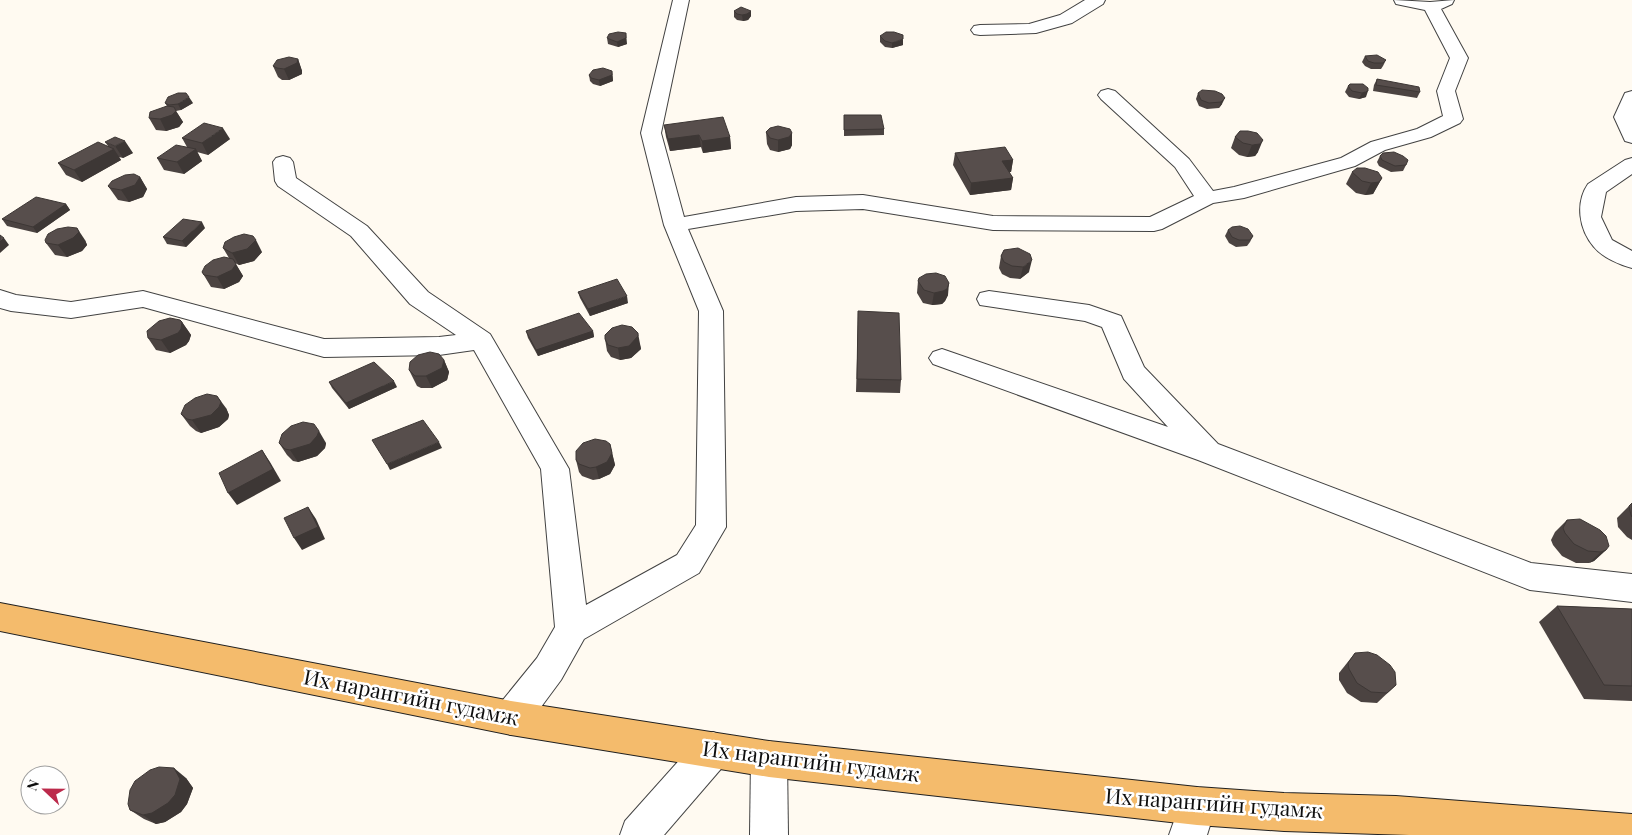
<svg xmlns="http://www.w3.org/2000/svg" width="1632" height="835" viewBox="0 0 1632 835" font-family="'Playfair Display',serif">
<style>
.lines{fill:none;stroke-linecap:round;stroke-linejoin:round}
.minor-casing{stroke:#424242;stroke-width:2}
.major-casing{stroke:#202020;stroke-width:2}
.minor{fill:#fff;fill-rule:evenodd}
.major{fill:#f4bb6c;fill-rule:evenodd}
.wall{fill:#4b4341}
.shaded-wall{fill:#3d3735}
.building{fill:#574e4c;stroke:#3d3735}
.labels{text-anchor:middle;stroke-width:5;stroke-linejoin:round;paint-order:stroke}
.near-street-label{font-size:21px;fill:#0f0f0f;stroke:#fff}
</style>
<rect width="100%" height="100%" fill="#fffaf1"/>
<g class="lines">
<defs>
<g id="minor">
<polygon points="673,0 689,0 661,133 684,217 796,197 863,195 993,216 1150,217 1194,196 1175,167 1101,99 1098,95 1101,91 1108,89 1115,91 1189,159 1213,191 1234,187 1341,158 1371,142 1417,129 1443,116 1437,91 1450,58 1425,10 1396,4 1394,0 1430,2 1454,0 1452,4 1441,9 1468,58 1455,91 1463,119 1460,123 1431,137 1385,150 1355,166 1244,198 1213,203 1162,229 1154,231 993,230 863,209 796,211 688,229 723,311 726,527 699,573 584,639 561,680 524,730 511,735 498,730 493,718 498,706 537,658 555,627 541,469 474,350 439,355 324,357 143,307 71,318 11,311 0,308 0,290 16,295 71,302 143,291 324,339 439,337 456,335 410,304 351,236 278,186 275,181 273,162 276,158 283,156 290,158 293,162 296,178 367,226 428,292 490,334 569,469 586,605 677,555 696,525 699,311 664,225 641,133"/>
<polygon points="1085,0 1105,0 1103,4 1072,23 1036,33 980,35 974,34 971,30 974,26 980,25 1029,24 1060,15"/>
<polygon points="1632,91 1632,143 1625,141 1614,117 1625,93"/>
<path d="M1632,158V174L1606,192L1601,217L1612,240L1632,251V268C1620,265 1602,257 1594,247C1579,230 1575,203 1588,184L1625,160Z"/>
<polygon points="989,291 1089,305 1121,316 1144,367 1218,444 1531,563 1632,574 1632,602 1530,590 1198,460 933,364 929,358 933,352 942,349 1168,427 1124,379 1102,327 1085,321 980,305 977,299 980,293"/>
<polygon points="713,732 726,737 731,750 726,763 664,835 620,835 625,821 700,737"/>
<polygon points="769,741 782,746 787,759 788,835 750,835 751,759 756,746"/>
<polygon points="1197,787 1210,793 1216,806 1207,835 1169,835 1184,793"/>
</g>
<polygon id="major" points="0,603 511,701 769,741 1197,787 1284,793 1396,796 1632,814 1632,835 1409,835 1284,831 1197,825 769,777 511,735 0,631"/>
</defs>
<use href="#minor" class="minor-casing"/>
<use href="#major" class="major-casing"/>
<use href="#minor" class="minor"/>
<use href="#major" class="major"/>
</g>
<g class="wall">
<polygon points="734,11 751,16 748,20 743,21 737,20 734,17"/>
<polygon points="880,36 903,45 892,48 885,47 880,42"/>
<polygon points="607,38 627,44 618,47 608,44"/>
<polygon points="1365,56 1386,60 1383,66 1381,69 1371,69 1365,66 1362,62"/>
<polygon points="298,59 302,71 302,74 289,80 282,80 278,77 273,66"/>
<polygon points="612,71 613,81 600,86 593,84 590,81 589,75"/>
<polygon points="1377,79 1420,92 1417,98 1373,91 1374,85"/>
<polygon points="1363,84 1366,97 1359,99 1349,97 1345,92 1348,86"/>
<polygon points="1198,93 1222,94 1222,104 1219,108 1207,109 1199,106 1196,99"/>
<polygon points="165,103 193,103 181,110 176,111 183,122 179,127 166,131 156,130 149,118 167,106"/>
<polygon points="844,115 884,129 884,135 844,136"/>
<polygon points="664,125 730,137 731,149 703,153 701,147 670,151 666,137"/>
<polygon points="1240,131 1258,152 1255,156 1247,157 1239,155 1231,148 1235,137"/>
<polygon points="766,132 792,145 790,149 778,152 770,150 767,144"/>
<polygon points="182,138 230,139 208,155 197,152 202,161 184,174 164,170 157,158 187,147"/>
<polygon points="105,142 133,153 123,158 119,157 121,160 82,182 66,175 58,163 108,146"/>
<polygon points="955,153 1013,160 1011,172 1009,172 1013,178 1011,190 970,195 953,165"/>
<polygon points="1380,156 1406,165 1403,171 1391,172 1379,166 1377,162"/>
<polygon points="1352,172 1382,178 1373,194 1365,195 1356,193 1346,184"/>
<polygon points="140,177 147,189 143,197 129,202 118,200 108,186"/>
<polygon points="66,204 70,210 37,233 7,226 2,219"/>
<polygon points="205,228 186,247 167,244 163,237"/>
<polygon points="1228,230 1253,236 1250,242 1247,246 1236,247 1229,243 1225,236"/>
<polygon points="85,240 87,245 82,251 67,257 55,255 46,243"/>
<polygon points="223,248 262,252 254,261 239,265 235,263 243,276 239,282 224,289 211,287 202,272 229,258"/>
<polygon points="1004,250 1029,272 1020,279 1010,278 1002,274 999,268 1001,256"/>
<polygon points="918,281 948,295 945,301 942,304 932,305 923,303 917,293"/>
<polygon points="578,292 628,303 590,316 580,298"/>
<polygon points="182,322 191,335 189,341 186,345 170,353 156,350 148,338"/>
<polygon points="858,324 901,380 900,393 856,392"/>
<polygon points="526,331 593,331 594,337 538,356 528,338"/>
<polygon points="605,339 640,345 641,349 631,358 620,360 611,357 607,351"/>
<polygon points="444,360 449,372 447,380 432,388 421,388 417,386 409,370"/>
<polygon points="329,382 397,387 349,409 332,388"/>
<polygon points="226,408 229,415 228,419 219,427 201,433 196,431 190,426 181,414"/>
<polygon points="279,443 326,443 325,448 317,456 298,462 293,461 287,455"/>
<polygon points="610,444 615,465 610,474 599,479 593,480 582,476 579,472 576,460"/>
<polygon points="1632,503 1632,540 1627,537 1618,527 1617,518"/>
<polygon points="1567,520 1606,550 1594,561 1589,563 1576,563 1562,556 1553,545 1551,540 1555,532"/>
<polygon points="1557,606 1632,609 1632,701 1584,699 1539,622"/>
<polygon points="1355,653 1396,685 1377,703 1361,702 1347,693 1339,680 1339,673"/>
<polygon points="186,778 193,788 187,804 181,812 165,822 156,824 144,819 130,810"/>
</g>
<g class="shaded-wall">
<polygon points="751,11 751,16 748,20 743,21 742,15"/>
<polygon points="626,33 627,44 618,47 617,42"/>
<polygon points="903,39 903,45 892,48 892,43"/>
<polygon points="298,59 302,71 302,74 289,80 284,69"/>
<polygon points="612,71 613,81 600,86 599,80"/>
<polygon points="1368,91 1366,97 1359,99 1362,93"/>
<polygon points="189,97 193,103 181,110 178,104"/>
<polygon points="1225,98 1222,104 1219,108 1221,102"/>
<polygon points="176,111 183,122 179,127 166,131 160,119"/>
<polygon points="223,128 230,139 208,155 202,143"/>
<polygon points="792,133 792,145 790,149 778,152 778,140"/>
<polygon points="699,135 701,147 670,151 668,139"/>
<polygon points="730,137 731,149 703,153 702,141"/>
<polygon points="1263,140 1258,152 1255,156 1247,157 1252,145"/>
<polygon points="125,141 133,153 123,158 115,146"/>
<polygon points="114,149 121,160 82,182 74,170"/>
<polygon points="196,149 202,161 184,174 177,162"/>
<polygon points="1013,160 1011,172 1000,173 1002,161"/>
<polygon points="140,177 147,189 143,197 129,202 121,190"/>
<polygon points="1013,178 1011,190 970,195 971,183"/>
<polygon points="1382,178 1373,194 1365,195 1371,183"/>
<polygon points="66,204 70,210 37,233 33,227"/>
<polygon points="202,222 205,228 186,247 182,241"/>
<polygon points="77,228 85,240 87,245 82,251 67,257 58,245"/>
<polygon points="4,238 9,245 0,253 0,242"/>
<polygon points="256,240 262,252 254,261 239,265 232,253"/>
<polygon points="1032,260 1029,272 1020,279 1023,267"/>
<polygon points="236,264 243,276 239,282 224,289 217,277"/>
<polygon points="949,283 948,295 945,301 942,304 932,305 934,293"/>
<polygon points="627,296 628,303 590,316 588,309"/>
<polygon points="182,322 191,335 189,341 186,345 170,353 161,340"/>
<polygon points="593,331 594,337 538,356 536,350"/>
<polygon points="638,333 641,349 631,358 620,360 618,348"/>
<polygon points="444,360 449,372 447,380 432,388 426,376"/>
<polygon points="394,381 397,387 349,409 346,403"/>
<polygon points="217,396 226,408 229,415 228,419 219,427 201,433 192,420"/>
<polygon points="319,431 326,443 325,448 317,456 298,462 290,450"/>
<polygon points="439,442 442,448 390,470 387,464"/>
<polygon points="262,450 270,462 281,481 237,505 228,493"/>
<polygon points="612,453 615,465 610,474 599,479 596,467"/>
<polygon points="308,507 316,519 325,539 302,550 294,538"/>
<polygon points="1606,550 1594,561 1589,563 1601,552"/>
<polygon points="174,768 186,778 193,788 187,804 181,812 165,822 156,824 143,815"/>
</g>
<g class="building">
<polygon points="741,7 751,11 747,14 742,15 737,14 734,11"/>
<polygon points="618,32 626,33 626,38 617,42 607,38 609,34"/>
<polygon points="886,32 894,32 903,35 903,39 892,43 885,41 880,36"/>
<polygon points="1377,55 1386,60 1383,63 1374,63 1368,61 1365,56"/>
<polygon points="289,57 298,59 297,63 284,69 277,68 273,66 277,60"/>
<polygon points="603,68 612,71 612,75 599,80 591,78 589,75 593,70"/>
<polygon points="1377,79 1419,87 1420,92 1376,85"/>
<polygon points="1350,84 1363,84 1368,88 1368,91 1362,93 1352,91 1348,86"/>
<polygon points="1202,90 1215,91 1222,94 1225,98 1221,102 1209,103 1201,100 1198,93"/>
<polygon points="178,93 186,93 189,97 178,104 169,105 165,103 168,97"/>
<polygon points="167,106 174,107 176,111 172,115 160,119 149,118 150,112"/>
<polygon points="844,115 881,115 884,129 844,130"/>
<polygon points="723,117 730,137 702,141 699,135 668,139 664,125"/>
<polygon points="204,123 223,128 202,143 182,138"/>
<polygon points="778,126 790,129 792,133 789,137 778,140 770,138 766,132 770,128"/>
<polygon points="1240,131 1248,131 1257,133 1263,140 1260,144 1252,145 1243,143 1235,137"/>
<polygon points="115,137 125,141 115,146 105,142"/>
<polygon points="98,142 114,149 74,170 58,163"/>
<polygon points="176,145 196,149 177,162 157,158"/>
<polygon points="1005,147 1013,160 1002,161 1013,178 971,183 955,153"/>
<polygon points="1394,152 1403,156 1408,160 1406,165 1395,166 1382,160 1380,156 1383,153"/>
<polygon points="1357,168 1365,168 1378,172 1382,178 1379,182 1371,183 1362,181 1352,172"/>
<polygon points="134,174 140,177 135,185 121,190 110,188 108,186 112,181 125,175"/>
<polygon points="36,197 66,204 33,227 2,219"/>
<polygon points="183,219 202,222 182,241 163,237"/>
<polygon points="1240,226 1248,229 1253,236 1250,240 1239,240 1232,237 1228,230 1232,227"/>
<polygon points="68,227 77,228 79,232 73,238 58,245 46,243 45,240 48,234 57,229"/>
<polygon points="244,234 253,236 256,240 247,249 232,253 223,248 225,242 234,237"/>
<polygon points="0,235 4,238 0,242"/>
<polygon points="1018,248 1030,254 1032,260 1023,267 1012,266 1004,262 1001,256 1004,250"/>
<polygon points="224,257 233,259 236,264 232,270 217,277 204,275 202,272 205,266 213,260"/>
<polygon points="936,273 945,276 949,283 947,289 943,291 934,293 924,290 918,281 919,278 926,274"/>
<polygon points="617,279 627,296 588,309 578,292"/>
<polygon points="858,311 899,313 901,380 857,379"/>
<polygon points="579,313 593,331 536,350 526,331"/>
<polygon points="170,318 180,320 182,322 181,329 178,333 161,340 148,338 147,331 159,321"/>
<polygon points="622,325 632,327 638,333 638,336 629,346 618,348 608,345 605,339 605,335 612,328"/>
<polygon points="430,352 439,354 444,360 442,368 426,376 415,376 409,370 410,362 418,355"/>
<polygon points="374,362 394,381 346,403 329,382"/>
<polygon points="207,394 217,396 221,402 219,407 211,415 192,420 187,419 181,414 185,405 195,398"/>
<polygon points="423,420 439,442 387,464 372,440"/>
<polygon points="303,422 314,424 319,431 317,436 310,444 290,450 285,449 279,443 282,434 291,426"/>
<polygon points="595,439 606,441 610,444 612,453 607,462 596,467 590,468 579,464 576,460 576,451 583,443"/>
<polygon points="262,450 273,469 228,493 219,473"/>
<polygon points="1632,503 1632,517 1631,515 1629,506"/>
<polygon points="308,507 318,527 294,538 284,518"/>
<polygon points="1580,519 1600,530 1606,536 1609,546 1606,550 1601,552 1588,551 1574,544 1565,533 1563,528 1567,520"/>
<polygon points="1557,606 1632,609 1632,686 1604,685"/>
<polygon points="1368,652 1377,655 1390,665 1395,672 1396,685 1387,693 1371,692 1357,683 1349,669 1348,663 1355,653"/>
<polygon points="159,767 174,768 180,779 175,795 168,803 152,813 143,815 130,810 128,804 130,790 135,781 150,770"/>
</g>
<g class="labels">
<g class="near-street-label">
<text transform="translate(411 698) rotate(11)" y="7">Их нарангийн гудамж</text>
<text transform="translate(811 762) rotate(7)" y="7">Их нарангийн гудамж</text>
<text transform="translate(1214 804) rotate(4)" y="7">Их нарангийн гудамж</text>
</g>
</g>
<g transform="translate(45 790) rotate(292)"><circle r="24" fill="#ffffff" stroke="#9f9f9f"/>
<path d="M0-4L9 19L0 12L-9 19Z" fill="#bc2a4b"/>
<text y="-8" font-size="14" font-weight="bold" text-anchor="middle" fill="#0f0f0f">N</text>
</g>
</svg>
